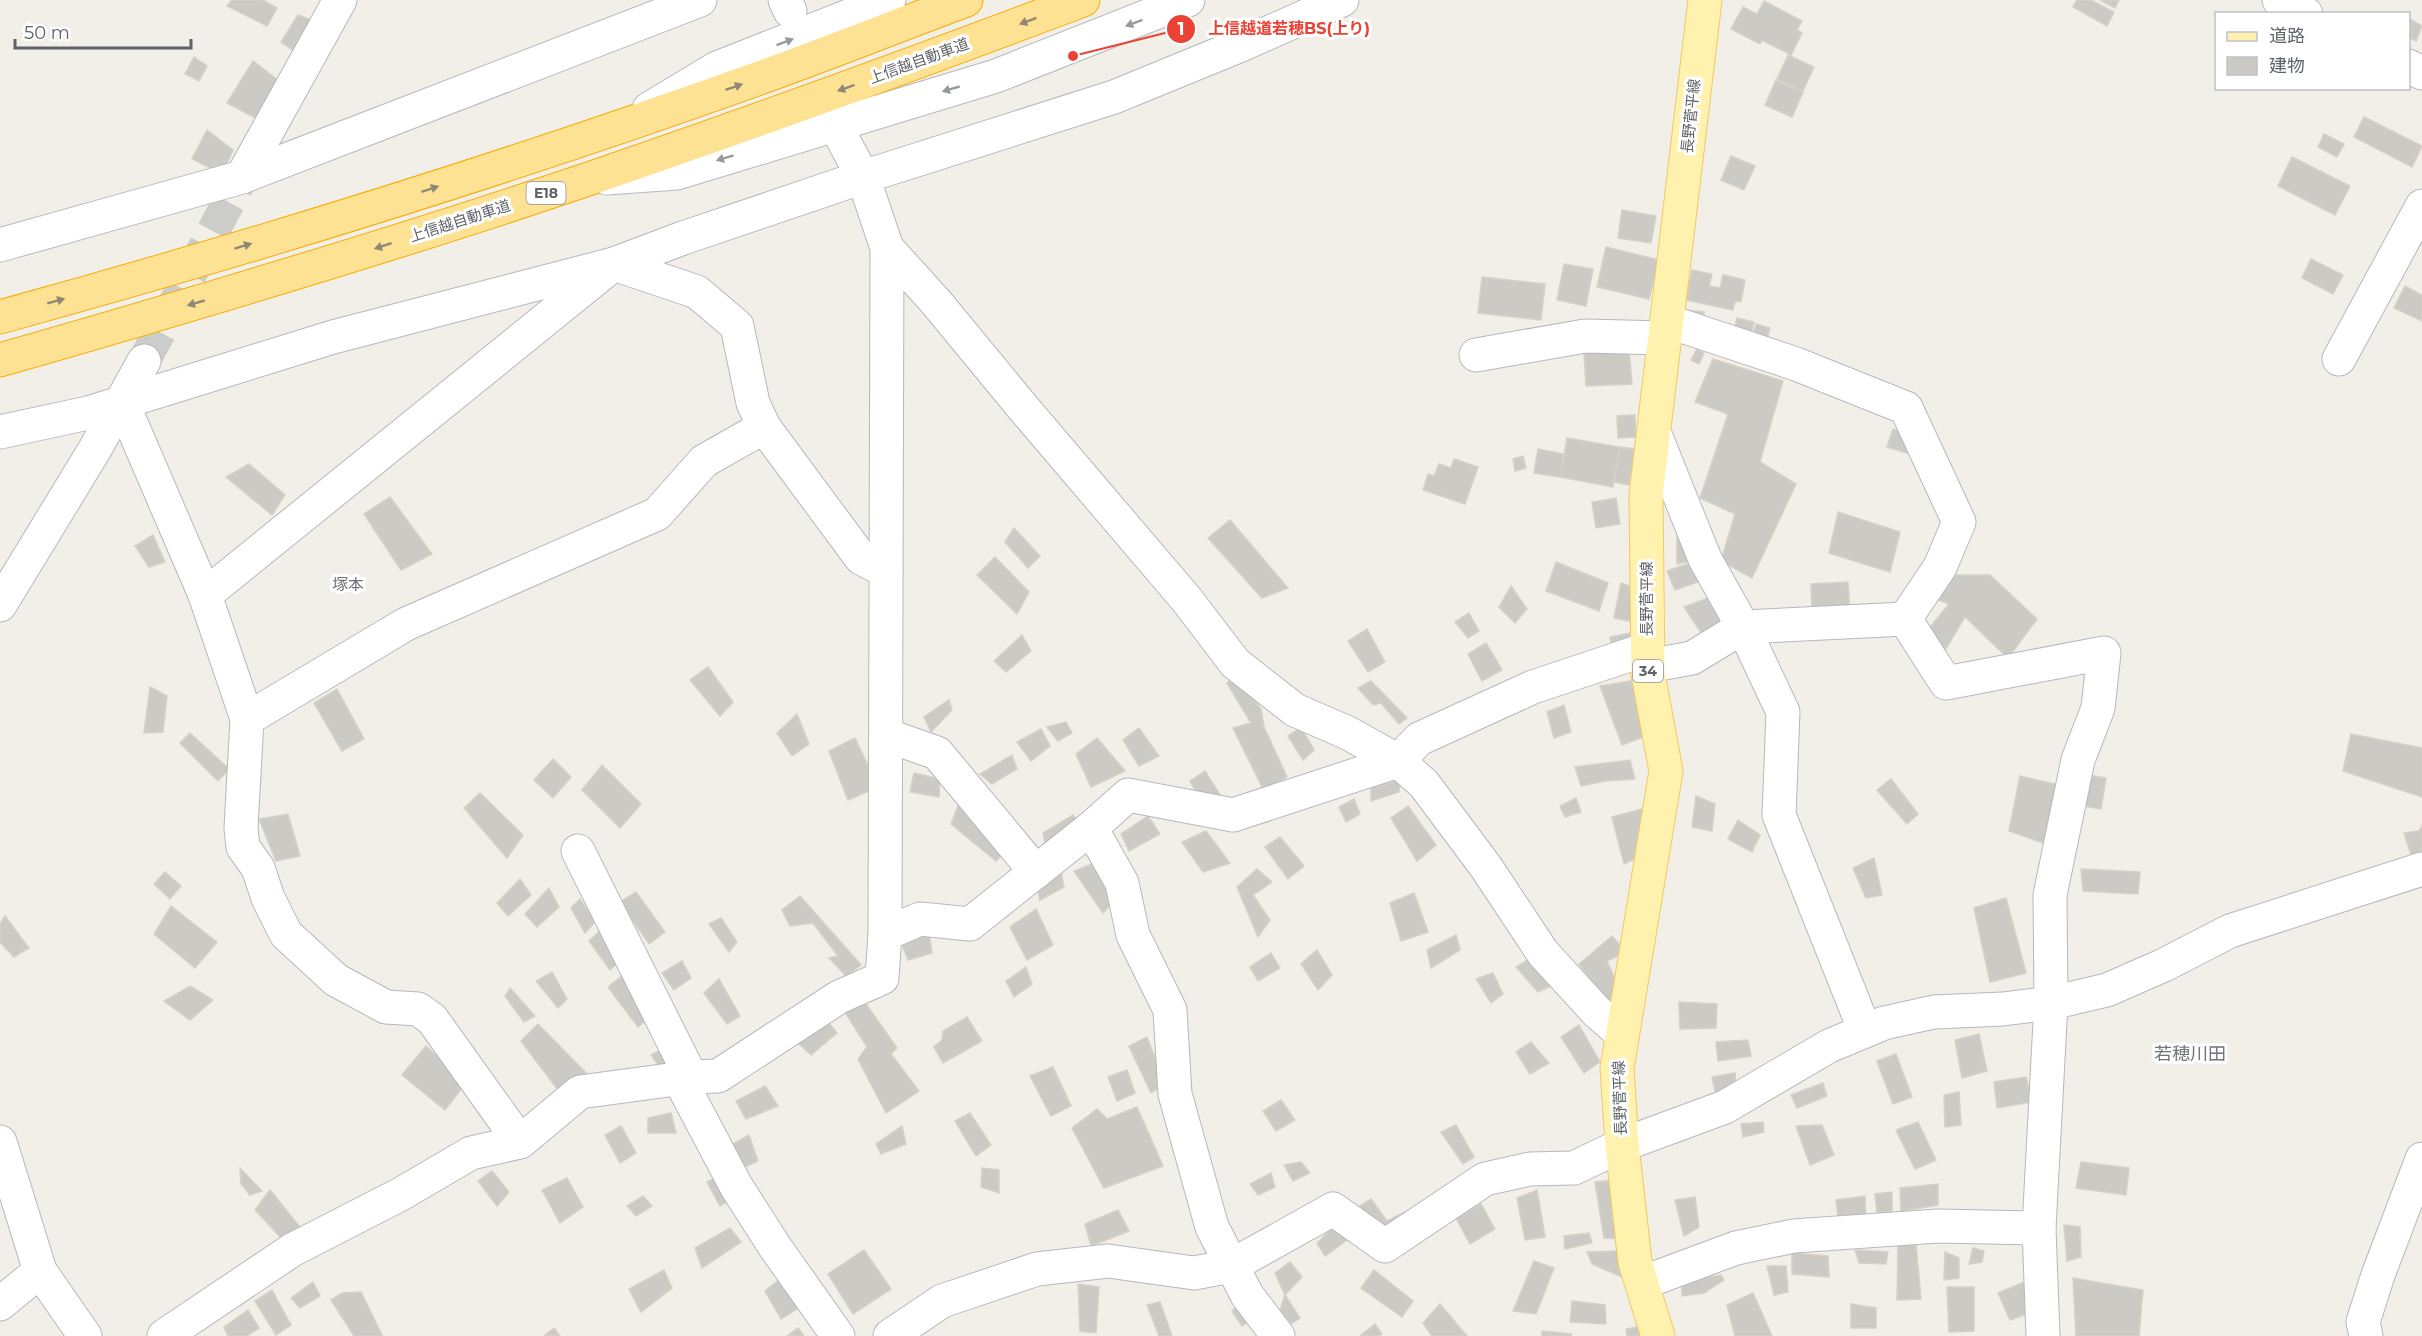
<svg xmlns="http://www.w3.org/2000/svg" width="2422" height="1336" viewBox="0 0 2422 1336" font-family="Montserrat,'Noto Sans JP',sans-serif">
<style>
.building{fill:#cccac5;stroke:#d6d1c6;stroke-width:1.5}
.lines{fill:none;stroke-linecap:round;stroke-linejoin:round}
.minor-tunnel{stroke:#ccccc8;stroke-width:33;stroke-dasharray:33 16;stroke-linecap:butt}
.minor-casing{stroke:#b5b8bc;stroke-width:35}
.major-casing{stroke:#f2c960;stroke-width:35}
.highway-casing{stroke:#f9ab00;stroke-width:35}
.minor{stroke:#fff;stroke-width:33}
.major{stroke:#fff2af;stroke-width:33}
.highway{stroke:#fde293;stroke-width:33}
.oneway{fill:#8e8975}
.oneway2{fill:#979a9d}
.labels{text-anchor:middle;stroke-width:6;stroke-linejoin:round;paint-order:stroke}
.shield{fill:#fff;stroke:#8f9295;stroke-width:1.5}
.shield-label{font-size:14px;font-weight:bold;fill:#5f6368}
.street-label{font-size:15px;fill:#5f6368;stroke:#fff}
.neighbourhood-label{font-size:16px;fill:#70757a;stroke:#fff}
.quarter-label{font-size:18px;fill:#70757a;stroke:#fff}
.leader{fill:none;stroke:#ea4335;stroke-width:2}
.callout-dot{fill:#ea4335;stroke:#fff;stroke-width:2}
.mark-label{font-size:18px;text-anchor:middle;font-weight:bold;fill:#fff}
.callout-label{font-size:16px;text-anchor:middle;font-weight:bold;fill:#ea4335;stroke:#fff;stroke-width:6;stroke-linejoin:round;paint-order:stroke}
</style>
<rect width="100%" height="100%" fill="#f1efe8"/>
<g class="building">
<polygon points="232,0 263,0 277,8 267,26 227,6"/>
<polygon points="2077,0 2091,0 2114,12 2107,26 2073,7"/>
<polygon points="2100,0 2119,0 2115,8"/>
<polygon points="1764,1 1802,21 1797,30 1802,33 1791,55 1762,40 1760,44 1731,29 1743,7 1757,14"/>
<polygon points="298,15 316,22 298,54 281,42"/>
<polygon points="2410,19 2422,26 2416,41 2408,37"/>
<polygon points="1788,55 1814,67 1803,91 1777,79"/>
<polygon points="194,57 207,66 199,81 185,74"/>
<polygon points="253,61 279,81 257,119 227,103"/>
<polygon points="1776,80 1803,92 1792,117 1765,105"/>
<polygon points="2364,117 2422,146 2412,167 2354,137"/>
<polygon points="207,130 233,150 222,174 192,159"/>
<polygon points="2324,134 2344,144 2337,157 2318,147"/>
<polygon points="1731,156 1755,166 1744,190 1721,180"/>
<polygon points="2292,157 2350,186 2335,215 2278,186"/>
<polygon points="1622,210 1656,216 1651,243 1618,238"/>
<polygon points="1606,247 1659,260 1649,299 1597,287"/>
<polygon points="2311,259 2343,275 2333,294 2302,278"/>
<polygon points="1564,264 1593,269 1586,306 1557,300"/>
<polygon points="1692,270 1712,274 1709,286 1720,288 1723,275 1745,280 1741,302 1735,301 1733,310 1686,300"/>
<polygon points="1482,277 1545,284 1541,320 1478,313"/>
<polygon points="2405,286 2422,295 2422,321 2394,308"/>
<polygon points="1686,310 1704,312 1703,323"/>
<polygon points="1737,318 1754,322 1750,339 1733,335"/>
<polygon points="1756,324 1770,328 1766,343 1752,339"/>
<polygon points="1697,349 1704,353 1699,364 1691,360"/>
<polygon points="1629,350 1632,384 1586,386 1584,353"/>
<polygon points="1713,359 1783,381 1760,462 1796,484 1752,578 1721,561 1735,514 1700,498 1728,414 1695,402"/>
<polygon points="1635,415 1636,437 1618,438 1617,416"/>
<polygon points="1893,429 1913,435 1907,453 1887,447"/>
<polygon points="1567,438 1620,447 1613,487 1560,477"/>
<polygon points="1620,447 1635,449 1629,485 1614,482"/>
<polygon points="1538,449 1564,454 1560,477 1534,473"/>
<polygon points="1523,456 1526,468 1515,471 1513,459"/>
<polygon points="1454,459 1478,467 1465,504 1423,490 1428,474 1434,476 1439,464 1451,468"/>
<polygon points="249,464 285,495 272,515 226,477"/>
<polygon points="390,497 432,554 401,570 364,514"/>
<polygon points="1616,498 1620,524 1596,528 1592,502"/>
<polygon points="1838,512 1900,532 1890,572 1829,553"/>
<polygon points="1230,520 1288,588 1262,598 1208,538"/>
<polygon points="1014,528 1040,556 1028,568 1005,542"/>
<polygon points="1686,533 1695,560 1677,564 1677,536"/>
<polygon points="153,535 165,562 149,567 135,546"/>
<polygon points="995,557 1029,592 1017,614 977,575"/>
<polygon points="1556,562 1608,583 1599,611 1546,591"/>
<polygon points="1693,562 1700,581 1675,590 1667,571"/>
<polygon points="1948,575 1990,575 2037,619 2008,658 1965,617 1944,652 1926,632 1949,604 1930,597"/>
<polygon points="1848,582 1850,612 1812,614 1811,584"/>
<polygon points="1621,583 1639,590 1639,623 1614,618"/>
<polygon points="1511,586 1527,609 1515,623 1499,607"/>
<polygon points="1711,597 1726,627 1707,642 1684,607"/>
<polygon points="1469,613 1479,631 1468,638 1455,622"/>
<polygon points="1367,629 1385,662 1368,672 1348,641"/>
<polygon points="1634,632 1641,643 1613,654 1610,637"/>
<polygon points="1022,635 1031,651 1006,672 994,661"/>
<polygon points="1486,643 1502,670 1482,681 1468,654"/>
<polygon points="708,667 733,702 720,716 690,680"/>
<polygon points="1236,674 1261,709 1264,727 1287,777 1264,791 1233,728 1251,723 1227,683"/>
<polygon points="1635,680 1646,736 1622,745 1600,686"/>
<polygon points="1371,681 1407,718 1399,724 1381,703 1373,705 1358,688"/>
<polygon points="150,687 167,696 163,732 144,733"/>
<polygon points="337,689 364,739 342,751 314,703"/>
<polygon points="949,700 952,710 931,732 924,717"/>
<polygon points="1564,705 1571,732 1554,738 1547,712"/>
<polygon points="797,714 809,744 792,756 777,733"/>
<polygon points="1066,722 1072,733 1058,741 1047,727"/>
<polygon points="1301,727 1314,750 1303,760 1288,736"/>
<polygon points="1139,728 1159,756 1139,766 1123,740"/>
<polygon points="1041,729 1050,746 1031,761 1017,742"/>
<polygon points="190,733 229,769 218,781 180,743"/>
<polygon points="2351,734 2422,748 2422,797 2343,771"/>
<polygon points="855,738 878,787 848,800 829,751"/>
<polygon points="1097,738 1125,771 1091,787 1076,754"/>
<polygon points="1012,755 1017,769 992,784 980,774"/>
<polygon points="553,759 571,777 553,798 534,780"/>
<polygon points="1630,760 1635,779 1605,781 1581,786 1575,767"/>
<polygon points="602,765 641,804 620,828 582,790"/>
<polygon points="1205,771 1222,798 1206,810 1190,781"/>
<polygon points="914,773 940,779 939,797 910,792"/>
<polygon points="2089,775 2106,778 2101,809 2083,806"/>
<polygon points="2020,776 2072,788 2060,849 2009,831"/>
<polygon points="1891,779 1918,814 1907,824 1877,790"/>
<polygon points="1400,780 1399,792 1371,801 1371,788"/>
<polygon points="480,793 523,835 507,858 464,808"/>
<polygon points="1696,796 1715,804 1712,831 1692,827"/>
<polygon points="1576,798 1581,812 1565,817 1560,806"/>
<polygon points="1354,799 1360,814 1346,822 1339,807"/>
<polygon points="958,806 1007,849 996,861 951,824"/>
<polygon points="1408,806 1436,845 1417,861 1391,818"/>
<polygon points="1642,809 1648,853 1624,864 1612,817"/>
<polygon points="288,814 300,856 276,861 259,819"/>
<polygon points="1073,815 1089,838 1049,862 1043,833"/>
<polygon points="1148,816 1160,834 1129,851 1121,834"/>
<polygon points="1738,820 1760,835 1752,852 1728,839"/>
<polygon points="2422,826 2422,858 2413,861 2404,833 2419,831"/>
<polygon points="1206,831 1230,863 1203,872 1182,842"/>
<polygon points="1280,837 1304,866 1288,879 1265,847"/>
<polygon points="1874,858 1882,895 1866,898 1853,868"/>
<polygon points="1092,864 1116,898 1103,913 1074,871"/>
<polygon points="1257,869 1272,882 1253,895 1270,920 1258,937 1237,887"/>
<polygon points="2081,869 2140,872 2138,894 2083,891"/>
<polygon points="165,872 181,886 170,899 154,884"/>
<polygon points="1061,872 1064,887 1040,900 1036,883"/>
<polygon points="520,879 531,895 508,916 497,903"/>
<polygon points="549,888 559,907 537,927 525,914"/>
<polygon points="636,892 665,932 649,944 620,902"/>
<polygon points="1414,893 1428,932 1401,941 1390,903"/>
<polygon points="800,896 861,965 846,976 829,958 838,956 813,923 790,926 782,910"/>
<polygon points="2006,898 2026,973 1990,982 1974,908"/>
<polygon points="580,899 595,922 585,933 571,908"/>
<polygon points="171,906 217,942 195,968 154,934"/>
<polygon points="1036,909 1053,945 1027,960 1010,927"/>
<polygon points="5,916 29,948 14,957 0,942 0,924"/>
<polygon points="721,918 737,942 729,952 709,924"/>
<polygon points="601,930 620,961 610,970 589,941"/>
<polygon points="929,933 932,953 908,960 901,942"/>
<polygon points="1456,935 1460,950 1431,968 1427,950"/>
<polygon points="1612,936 1626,952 1607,961 1619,988 1608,1004 1579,964"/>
<polygon points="1317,950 1332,975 1318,990 1301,964"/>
<polygon points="1271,953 1280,968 1258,981 1250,967"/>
<polygon points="1533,957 1555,984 1538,992 1516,967"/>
<polygon points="682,961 691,978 674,990 662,973"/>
<polygon points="1026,967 1032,984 1014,997 1006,981"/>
<polygon points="552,972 567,999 558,1008 536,981"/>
<polygon points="626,973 652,1015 638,1027 608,987"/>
<polygon points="1493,973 1503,994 1491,1003 1476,979"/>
<polygon points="719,979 740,1016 727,1024 704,993"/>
<polygon points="190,986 213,1000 190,1020 164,1001"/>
<polygon points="510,988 535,1016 524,1022 505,996"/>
<polygon points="861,997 897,1048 891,1054 919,1091 886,1113 858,1059 867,1047 843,1009"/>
<polygon points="1679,1002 1717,1004 1716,1028 1680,1029"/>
<polygon points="967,1017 982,1041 943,1063 934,1047 942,1040 943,1031"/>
<polygon points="825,1018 837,1033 811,1055 796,1041"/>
<polygon points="538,1024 588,1075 561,1094 521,1041"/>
<polygon points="1579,1025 1600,1062 1584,1073 1561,1037"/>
<polygon points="1979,1034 1987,1071 1962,1078 1955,1040"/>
<polygon points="1147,1037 1165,1084 1151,1093 1129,1046"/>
<polygon points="1748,1040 1751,1056 1718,1061 1716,1042"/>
<polygon points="1531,1042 1549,1063 1530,1074 1516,1052"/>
<polygon points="426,1046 466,1083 445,1110 402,1075"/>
<polygon points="666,1047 678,1069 663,1072 651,1055"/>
<polygon points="1896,1054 1912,1097 1893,1104 1877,1061"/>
<polygon points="1053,1067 1071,1106 1051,1116 1030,1076"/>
<polygon points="1127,1070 1135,1093 1117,1101 1108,1077"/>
<polygon points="1735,1073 1736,1090 1716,1095 1712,1077"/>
<polygon points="2026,1077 2032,1102 1997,1108 1994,1082"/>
<polygon points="1823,1083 1827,1096 1797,1108 1791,1095"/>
<polygon points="765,1086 778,1106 746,1119 736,1101"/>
<polygon points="1959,1092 1961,1125 1945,1127 1944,1095"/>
<polygon points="1281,1100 1295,1120 1276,1131 1263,1111"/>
<polygon points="1137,1107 1163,1166 1104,1188 1072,1128 1097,1109 1107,1119"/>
<polygon points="671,1113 676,1133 648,1133 648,1118"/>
<polygon points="970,1113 991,1145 976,1156 955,1121"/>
<polygon points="1763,1122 1764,1132 1743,1137 1741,1124"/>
<polygon points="1918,1122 1936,1160 1915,1169 1896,1130"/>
<polygon points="1456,1125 1474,1157 1463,1164 1441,1132"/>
<polygon points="1822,1125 1834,1155 1810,1165 1796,1126"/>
<polygon points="621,1126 636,1153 620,1163 605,1135"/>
<polygon points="902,1126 906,1144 881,1154 876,1144"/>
<polygon points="749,1135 758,1161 744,1167 731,1145"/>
<polygon points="1301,1162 1310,1173 1293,1181 1284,1165"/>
<polygon points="2081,1162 2129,1168 2126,1195 2076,1188"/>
<polygon points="240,1168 262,1191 250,1195 241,1184"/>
<polygon points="982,1168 999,1170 999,1193 981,1187"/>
<polygon points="492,1171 509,1192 497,1206 478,1181"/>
<polygon points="1271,1173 1275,1187 1258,1195 1250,1184"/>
<polygon points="721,1175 733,1198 720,1206 707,1182"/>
<polygon points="567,1178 583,1207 560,1223 542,1190"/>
<polygon points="1614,1180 1625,1239 1604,1238 1595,1182"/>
<polygon points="1938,1184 1938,1205 1901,1211 1900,1188"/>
<polygon points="270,1190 304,1232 285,1242 255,1210"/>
<polygon points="1537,1190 1545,1237 1525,1240 1517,1198"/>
<polygon points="1892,1192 1892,1211 1877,1213 1875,1194"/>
<polygon points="643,1196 652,1206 636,1216 627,1206"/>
<polygon points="1865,1196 1866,1220 1839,1224 1836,1200"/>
<polygon points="1695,1197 1699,1227 1684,1236 1675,1200"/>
<polygon points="1371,1199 1387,1221 1409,1210 1415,1218 1381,1243 1355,1209"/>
<polygon points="1481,1204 1495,1229 1470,1244 1456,1218"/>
<polygon points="1118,1210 1129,1231 1091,1246 1085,1224"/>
<polygon points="1335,1225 1347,1240 1325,1256 1317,1243"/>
<polygon points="2064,1225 2080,1227 2081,1257 2067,1261"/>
<polygon points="730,1228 741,1242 702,1268 695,1248"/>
<polygon points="1589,1233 1592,1243 1565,1249 1564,1236"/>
<polygon points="1916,1244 1921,1299 1897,1300 1898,1245"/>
<polygon points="1973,1248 1984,1251 1982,1262 1969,1264"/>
<polygon points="864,1250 891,1289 853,1314 828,1274"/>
<polygon points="1855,1250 1888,1252 1886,1264 1859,1263"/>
<polygon points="1623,1251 1631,1281 1592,1264 1587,1252"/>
<polygon points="1945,1252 1959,1258 1959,1278 1944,1280"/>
<polygon points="1792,1253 1828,1256 1829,1277 1792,1274"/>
<polygon points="1534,1261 1554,1268 1536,1314 1513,1311"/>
<polygon points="1290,1262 1302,1277 1285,1295 1275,1273"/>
<polygon points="1767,1266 1786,1266 1788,1292 1774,1295"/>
<polygon points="664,1270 672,1288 641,1312 629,1289"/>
<polygon points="1374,1270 1413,1301 1402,1317 1361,1288"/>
<polygon points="1721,1275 1724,1280 1704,1293 1682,1296 1682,1282"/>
<polygon points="783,1277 802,1306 781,1319 765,1291"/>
<polygon points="2073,1278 2143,1290 2139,1336 2076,1336"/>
<polygon points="313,1282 320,1296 300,1308 291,1298"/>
<polygon points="2024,1282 2035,1311 2010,1320 1998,1293"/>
<polygon points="1078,1284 1099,1287 1096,1333 1080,1331"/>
<polygon points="1947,1287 1974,1287 1974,1331 1949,1332"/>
<polygon points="272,1290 291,1325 276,1335 255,1301"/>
<polygon points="361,1292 382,1335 381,1336 354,1336 331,1300 342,1293"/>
<polygon points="1753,1293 1772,1336 1735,1336 1727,1305"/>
<polygon points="1285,1295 1300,1318 1291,1324 1280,1310"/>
<polygon points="1572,1301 1605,1305 1606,1324 1570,1322"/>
<polygon points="1160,1302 1172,1336 1159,1336 1147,1305"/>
<polygon points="1240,1303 1252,1319 1242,1326 1232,1311"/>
<polygon points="1440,1304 1467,1336 1432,1336 1423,1323"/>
<polygon points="1851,1304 1876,1308 1876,1328 1851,1328"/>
<polygon points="248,1310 259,1328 247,1336 228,1336 224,1327"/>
<polygon points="1375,1324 1382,1334 1379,1336 1360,1336"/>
<polygon points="1642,1326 1644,1336 1627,1336 1626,1329"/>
<polygon points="554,1328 560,1336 544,1336"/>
<polygon points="798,1328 804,1336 787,1336"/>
<polygon points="1542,1331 1571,1334 1571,1336 1542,1336"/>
</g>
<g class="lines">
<polyline class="minor-tunnel" points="144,361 242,177"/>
<defs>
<g id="minor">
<polyline points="785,0 790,11"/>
<polyline points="2279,0 2306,14"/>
<polyline points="2408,66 2422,73"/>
<polyline points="649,109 717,68 889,0"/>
<polyline points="242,177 340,0"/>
<polyline points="607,178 677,173 996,76 1188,0"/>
<polyline points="0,245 242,177 700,0"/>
<polyline points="887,248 936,302 1025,410 1187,600 1235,663 1295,710 1348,733 1398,761 1424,784 1486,867 1543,953 1596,1011 1621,1033"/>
<polyline points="1667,321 1796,364 1906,408 1959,522 1940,567 1905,619"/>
<polyline points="1476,355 1585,336 1665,338"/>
<polyline points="2339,359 2422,206"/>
<polyline points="122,402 205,595 247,719 241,828 243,847 258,868 268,898 286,934 336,980 386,1007 418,1009 432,1019 520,1142"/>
<polyline points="0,432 88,413 333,337 614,264 683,238 863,177 1114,97 1241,45 1342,0"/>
<polyline points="1654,432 1705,559 1743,627 1783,712 1779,815 1865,1031"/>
<polyline points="205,595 614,264 697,292 737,326 753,403 764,427 861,558 886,571"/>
<polyline points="0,605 95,449 144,361"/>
<polyline points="247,719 406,624 657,514 704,461 764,427"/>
<polyline points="886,735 937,753 1036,872"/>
<polyline points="1091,828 1122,883 1133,935 1170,1010 1175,1094 1212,1227 1247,1295 1278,1336"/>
<polyline points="578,851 691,1077"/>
<polyline points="885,934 920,919 970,924 1091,828 1128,795 1233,815 1398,761 1419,739 1533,687 1647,649"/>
<polyline points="680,1080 736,1186 775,1247 838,1336"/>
<polyline points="0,1142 40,1271 85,1336"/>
<polyline points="2039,1228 2043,1336"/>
<polyline points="1642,1283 1736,1248 1794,1236 1938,1226 2039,1228 2051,1003 2050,895 2078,760 2098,708 2104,653 1946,683 1905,619 1743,627 1692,658 1648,666"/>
<polyline points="0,1304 40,1271"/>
<polyline points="164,1336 292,1250 401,1194 471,1153 520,1142 580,1092 691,1077 718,1076 839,997 882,978 885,934 887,248 863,177 841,136"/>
<polyline points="890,1336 942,1301 1037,1269 1108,1261 1194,1273 1231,1266 1333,1209 1385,1246 1485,1179 1530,1169 1574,1168 1622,1145 1725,1107 1829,1046 1884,1023 1934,1012 2003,1009 2051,1003 2107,990 2164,965 2230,931 2422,869"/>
<polyline points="2366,1336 2363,1322 2378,1275 2422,1159"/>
</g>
<polyline id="major" points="1658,1336 1635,1262 1622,1145 1617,1068 1666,771 1648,674 1646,495 1705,0"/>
<g id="highway">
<path d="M0,317C258,246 514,166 765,76C832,52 899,25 966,0"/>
<path d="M0,360C202,302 404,242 603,174C764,119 924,60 1083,0"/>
</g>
</defs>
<use href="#minor" class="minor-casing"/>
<use href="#major" class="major-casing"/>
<use href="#highway" class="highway-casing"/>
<use href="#minor" class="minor"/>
<use href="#major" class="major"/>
<use href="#highway" class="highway"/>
</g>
<defs><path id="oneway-solid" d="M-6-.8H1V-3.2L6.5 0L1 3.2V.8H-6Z" transform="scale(1.5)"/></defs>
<g class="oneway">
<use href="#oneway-solid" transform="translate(1028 21) rotate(159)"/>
<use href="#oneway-solid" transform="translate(734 87) rotate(-19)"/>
<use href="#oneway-solid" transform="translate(846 88) rotate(160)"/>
<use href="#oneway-solid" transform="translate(430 189) rotate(-18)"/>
<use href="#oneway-solid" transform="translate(243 246) rotate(-17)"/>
<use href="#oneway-solid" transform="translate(383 246) rotate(162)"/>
<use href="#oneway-solid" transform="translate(56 301) rotate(-15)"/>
<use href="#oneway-solid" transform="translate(196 303) rotate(164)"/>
</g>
<g class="oneway2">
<use href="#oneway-solid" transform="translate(1134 23) rotate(159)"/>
<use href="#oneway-solid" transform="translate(785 42) rotate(-21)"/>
<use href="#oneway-solid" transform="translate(951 89) rotate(164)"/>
<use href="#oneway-solid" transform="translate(725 158) rotate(163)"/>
</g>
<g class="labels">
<g class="shield">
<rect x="526.5" y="182" width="39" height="22" rx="4.5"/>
<rect x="1633" y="660" width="30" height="22" rx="4.5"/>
</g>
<g class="shield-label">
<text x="546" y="198">E18</text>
<text x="1648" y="676">34</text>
</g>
<g class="street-label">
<text transform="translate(919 61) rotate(-20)" y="5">上信越自動車道</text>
<text transform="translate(1691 116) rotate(-84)" y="5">長野菅平線</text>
<text transform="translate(460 221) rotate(-18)" y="5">上信越自動車道</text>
<text transform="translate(1647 599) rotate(-90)" y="5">長野菅平線</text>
<text transform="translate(1620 1098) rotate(-92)" y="5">長野菅平線</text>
</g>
<g class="neighbourhood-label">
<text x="348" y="590">塚本</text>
</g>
<g class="quarter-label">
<text x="2190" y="1060">若穂川田</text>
</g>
</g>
<path class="leader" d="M1073 56L1181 29"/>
<g class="callout-dot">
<circle cx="1073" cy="56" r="6"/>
<circle cx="1181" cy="29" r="15"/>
</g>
<g class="mark-label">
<text x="1181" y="35">1</text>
</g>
<g class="callout-label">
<text x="1289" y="34">上信越道若穂BS(上り)</text>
</g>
<rect x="2215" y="12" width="195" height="78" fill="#ffffff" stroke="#bfc1c3" stroke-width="1.5"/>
<rect x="2227" y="32" width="30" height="9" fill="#fff2af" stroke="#bfc1c3" stroke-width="1.5"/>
<text x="2269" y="42" font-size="18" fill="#5f6368">道路</text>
<rect x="2227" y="57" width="30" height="18" fill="#cccac5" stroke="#bfc1c3" stroke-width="1.5"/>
<text x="2269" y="72" font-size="18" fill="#5f6368">建物</text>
<path d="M15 39v9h176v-9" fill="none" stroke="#5f6368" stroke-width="3"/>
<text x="24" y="39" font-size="18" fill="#5f6368" stroke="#ffffff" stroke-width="4.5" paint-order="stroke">50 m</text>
</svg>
